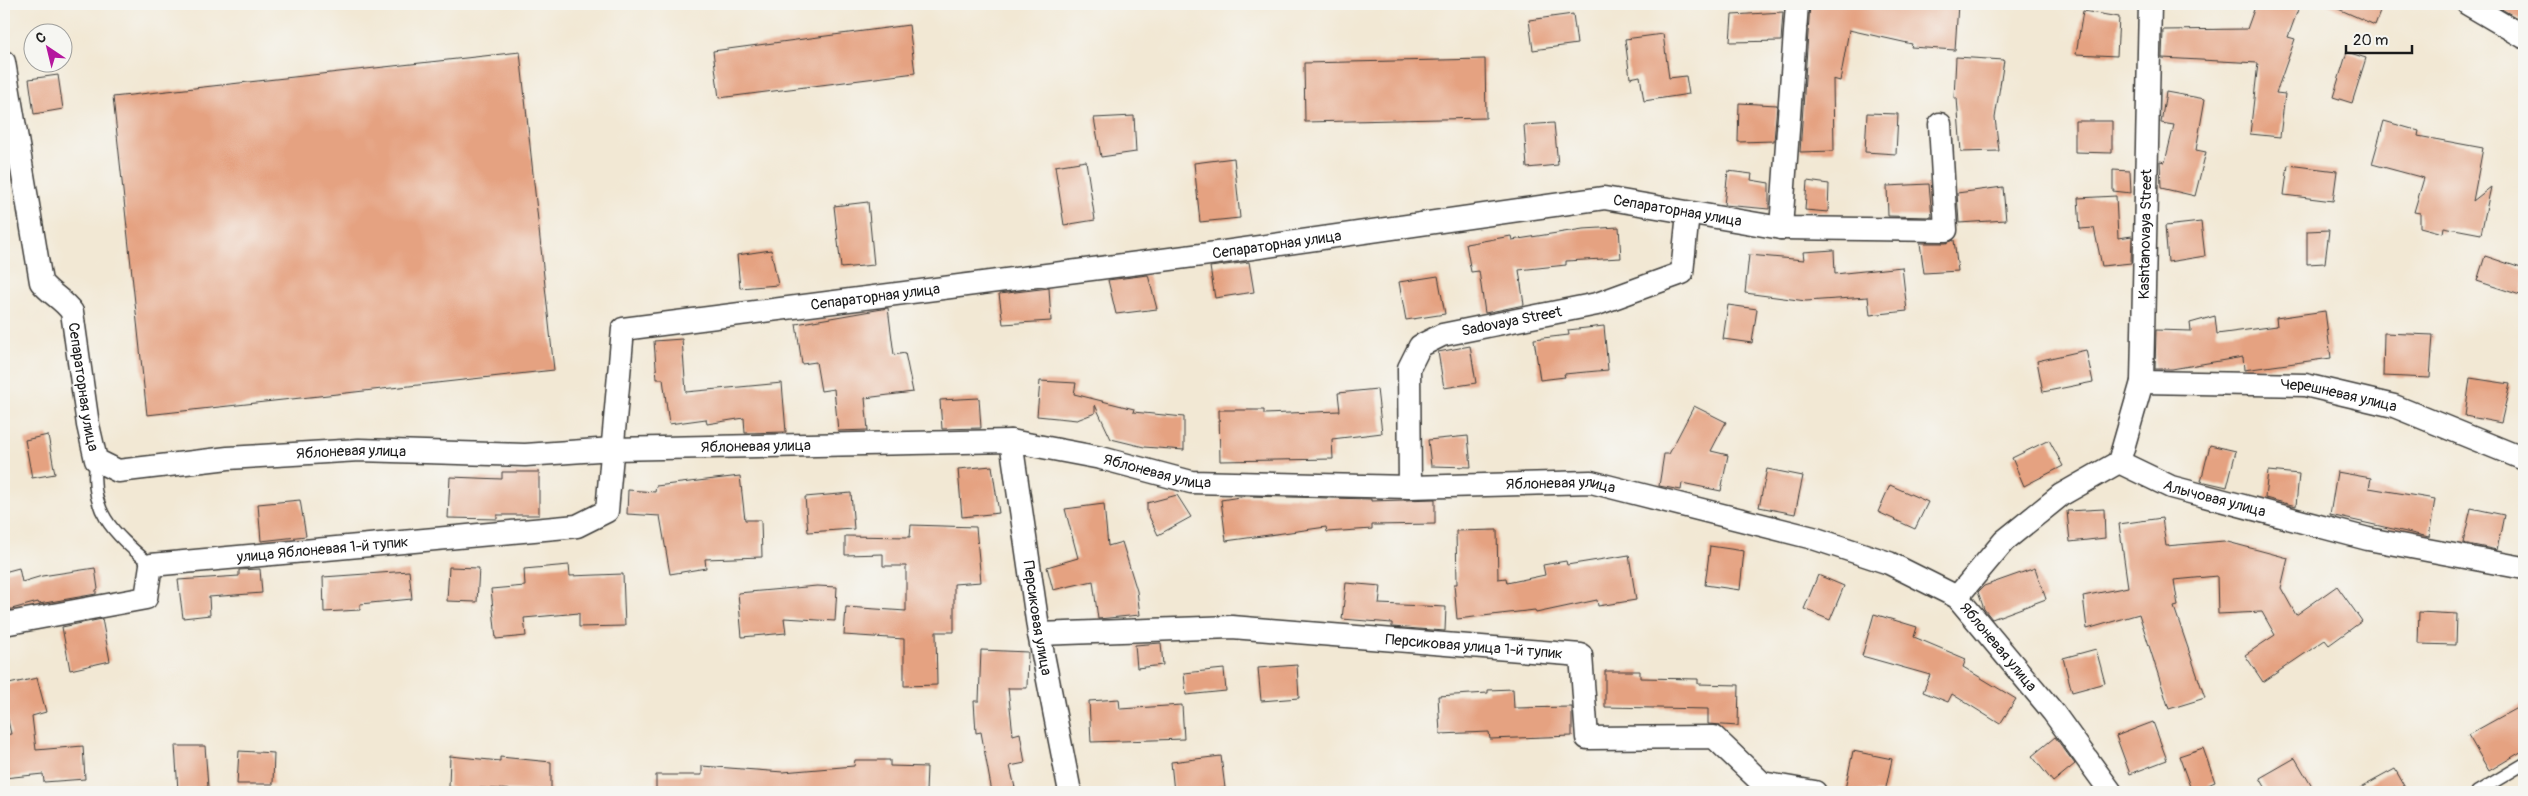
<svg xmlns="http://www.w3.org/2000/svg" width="2528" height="796" viewBox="0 0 2528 796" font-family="Pangolin,sans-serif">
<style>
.building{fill:#e5a281}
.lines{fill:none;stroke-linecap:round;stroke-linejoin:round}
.service-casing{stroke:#3c3b38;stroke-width:14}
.minor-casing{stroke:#3c3b38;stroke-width:25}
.service{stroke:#fff;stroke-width:11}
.minor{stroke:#fff;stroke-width:22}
.labels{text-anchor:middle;stroke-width:5;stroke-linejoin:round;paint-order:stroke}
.street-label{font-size:15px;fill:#1c1c1c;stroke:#f6f6f2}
</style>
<rect width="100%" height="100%" fill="#f6f6f2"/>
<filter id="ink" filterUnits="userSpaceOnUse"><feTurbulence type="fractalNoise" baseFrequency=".02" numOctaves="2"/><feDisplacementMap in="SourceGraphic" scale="10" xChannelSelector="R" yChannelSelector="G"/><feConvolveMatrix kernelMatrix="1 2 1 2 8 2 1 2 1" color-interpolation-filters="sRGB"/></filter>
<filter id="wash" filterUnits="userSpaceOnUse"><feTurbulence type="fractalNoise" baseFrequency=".0096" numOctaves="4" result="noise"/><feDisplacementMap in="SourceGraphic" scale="20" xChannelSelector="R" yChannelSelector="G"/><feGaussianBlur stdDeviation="1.12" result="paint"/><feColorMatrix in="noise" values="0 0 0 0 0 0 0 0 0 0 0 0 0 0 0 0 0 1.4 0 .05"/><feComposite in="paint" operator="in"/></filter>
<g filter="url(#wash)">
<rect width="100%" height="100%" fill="#f2e8d4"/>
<g id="blocks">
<g class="building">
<polygon points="1810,4 1958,4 1955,50 1911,47 1912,44 1849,30 1840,81 1833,79 1834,151 1800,152"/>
<polygon points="2256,4 2300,4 2288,37 2295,39 2276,93 2285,94 2280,137 2250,134 2258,63 2162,58 2163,30 2247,29"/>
<polygon points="2327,4 2383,4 2375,25"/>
<polygon points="2493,4 2524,4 2524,22"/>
<polygon points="2083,11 2119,17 2117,56 2076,54"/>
<polygon points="1783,12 1781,41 1730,42 1732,15"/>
<polygon points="1573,14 1577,44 1533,50 1529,20"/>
<polygon points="909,25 915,73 719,98 713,51"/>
<polygon points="1663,34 1669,78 1686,76 1689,94 1644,101 1640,76 1630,78 1625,39"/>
<polygon points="520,52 554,370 147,415 113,97"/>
<polygon points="2347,52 2366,58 2352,103 2333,97"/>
<polygon points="1956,57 2004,60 1995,118 1999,151 1961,152 1957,98 1954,98"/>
<polygon points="1485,59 1486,118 1305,122 1304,63"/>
<polygon points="58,75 63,109 34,114 29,79"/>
<polygon points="2166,92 2205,99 2196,150 2206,152 2195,196 2161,188 2160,161 2165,162 2174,125 2161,123"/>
<polygon points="1739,103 1777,105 1774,141 1738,142"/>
<polygon points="1867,113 1898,114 1896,154 1865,152"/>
<polygon points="1134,116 1136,152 1101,157 1094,118"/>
<polygon points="2075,121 2112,121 2112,153 2075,152"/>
<polygon points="2384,121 2419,131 2418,136 2483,148 2473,201 2491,187 2481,234 2444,227 2443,233 2420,227 2420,213 2414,212 2424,178 2372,164"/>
<polygon points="1554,123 1558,165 1527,168 1524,125"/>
<polygon points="1234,158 1240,218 1200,222 1194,163"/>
<polygon points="1086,161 1095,220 1064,225 1055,166"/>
<polygon points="2288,165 2337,171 2333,201 2284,195"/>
<polygon points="2113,170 2130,171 2131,193 2113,191"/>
<polygon points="1728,171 1752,174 1751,180 1769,183 1769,209 1724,205"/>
<polygon points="1807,181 1829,184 1828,212 1805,210"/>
<polygon points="1929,184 1932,217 1888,216 1887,186"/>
<polygon points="2003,187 2006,220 1959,223 1957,193"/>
<polygon points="2116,196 2118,238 2132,236 2131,263 2102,266 2094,228 2080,229 2078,198"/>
<polygon points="868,202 874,265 841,268 834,206"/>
<polygon points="2201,222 2205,256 2168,262 2165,226"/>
<polygon points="1619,227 1621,258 1566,261 1566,265 1519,270 1524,305 1485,313 1479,271 1471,272 1466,244 1511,236 1512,240 1583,229"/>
<polygon points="2329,230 2325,263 2307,264 2307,231"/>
<polygon points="1954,240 1958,271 1924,273 1920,243 1946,243"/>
<polygon points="771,250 778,285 740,288 737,255"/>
<polygon points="1834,250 1835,274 1902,267 1907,311 1870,315 1868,297 1806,301 1745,293 1749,255 1804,260 1803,252"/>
<polygon points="2485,256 2524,269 2524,282 2520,295 2477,281"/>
<polygon points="1249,262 1254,292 1215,298 1210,267"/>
<polygon points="1148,275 1157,309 1116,314 1108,280"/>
<polygon points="1438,276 1445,314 1406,320 1399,282"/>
<polygon points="1049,288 1051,321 1003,324 999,294"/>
<polygon points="1728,305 1757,309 1752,343 1723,339"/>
<polygon points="888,308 894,355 905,353 913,392 865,398 868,430 838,431 834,389 821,391 816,362 802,364 796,324"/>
<polygon points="2325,311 2331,358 2244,370 2243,357 2172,369 2155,369 2156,330 2191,331 2190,323 2215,316 2217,334 2277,326 2276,318"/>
<polygon points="1604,326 1608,370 1564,374 1565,377 1540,380 1534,339 1569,335 1568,330"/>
<polygon points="2384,333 2433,335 2430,378 2383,376"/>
<polygon points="682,339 686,392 782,383 786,432 745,433 744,418 707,424 706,419 669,424 663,379 657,379 654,341"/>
<polygon points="1470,346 1476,383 1444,388 1438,352"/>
<polygon points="2086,350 2093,382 2043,392 2037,361"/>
<polygon points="2470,378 2510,384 2501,423 2465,416"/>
<polygon points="1040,381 1076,383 1074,394 1134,409 1133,412 1184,417 1184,450 1144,447 1111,439 1095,405 1095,413 1077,420 1037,416"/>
<polygon points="1377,389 1382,433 1332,439 1333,459 1220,461 1219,410 1264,410 1264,414 1340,411 1338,393"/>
<polygon points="979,398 981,428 942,429 940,400"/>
<polygon points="1694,406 1726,422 1711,451 1728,455 1721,491 1682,483 1681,490 1659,486 1664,454 1669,454"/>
<polygon points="48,435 55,474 32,478 25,440"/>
<polygon points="1468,436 1471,467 1431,466 1428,440"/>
<polygon points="2049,440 2063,466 2024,486 2012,458"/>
<polygon points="2210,445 2236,451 2227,487 2201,481"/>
<polygon points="992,466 999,513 962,517 958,469"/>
<polygon points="1767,469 1803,476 1795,514 1759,507"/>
<polygon points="2268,471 2299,474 2296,506 2265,498"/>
<polygon points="502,472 539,472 539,515 497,515 497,519 448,518 450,477 502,479"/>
<polygon points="2337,472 2371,478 2369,488 2435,499 2429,537 2330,515"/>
<polygon points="740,476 745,520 761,520 762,557 705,559 706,568 670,574 660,516 627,514 628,490 655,492 656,486"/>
<polygon points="1890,485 1928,502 1915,529 1878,512"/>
<polygon points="851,493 854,529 808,532 805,497"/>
<polygon points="1177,495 1191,517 1158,535 1147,512 1147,503"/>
<polygon points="1246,496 1371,499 1371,501 1435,499 1435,524 1372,525 1372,529 1327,532 1326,527 1226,541 1221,500"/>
<polygon points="300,500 306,536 261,541 258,504"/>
<polygon points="1104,504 1108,546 1122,542 1137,591 1140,615 1098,619 1093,581 1053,590 1047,567 1078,558 1065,509"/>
<polygon points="2471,508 2504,515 2497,550 2463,543"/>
<polygon points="2104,509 2105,538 2070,542 2067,511"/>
<polygon points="2162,518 2166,546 2224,541 2288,558 2281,588 2296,615 2337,586 2362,621 2329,645 2325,640 2263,682 2245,655 2275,635 2262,612 2218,614 2217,576 2174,580 2178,606 2174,607 2205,698 2169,709 2139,614 2087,629 2083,596 2128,587 2119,524"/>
<polygon points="911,525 976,527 981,582 954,584 954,632 936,632 937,685 904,686 904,639 844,635 846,607 906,611 906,566 883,566 883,554 845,555 845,536 910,537"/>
<polygon points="1497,530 1498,579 1506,578 1507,583 1545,575 1543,565 1566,561 1567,565 1629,555 1636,600 1598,606 1597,600 1536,613 1535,610 1457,619 1454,584 1457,584 1456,531"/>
<polygon points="1710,546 1744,551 1740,590 1705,585"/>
<polygon points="569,565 570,576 623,574 625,626 579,627 579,613 524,618 526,636 496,639 491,589 525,586 524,569"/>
<polygon points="449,567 479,568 477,602 447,601"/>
<polygon points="19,568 22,582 42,576 95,568 98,589 96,590 96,594 39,604 38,602 4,611 4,572"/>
<polygon points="2035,568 2046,599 1992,619 1984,609 1978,592 1984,586"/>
<polygon points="260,569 262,593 209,597 210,615 183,618 178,580 239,576 239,570"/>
<polygon points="409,571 412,599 360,604 360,610 324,612 323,577"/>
<polygon points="1818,575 1844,586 1830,620 1804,609"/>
<polygon points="1346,583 1381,586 1379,604 1446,607 1445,631 1392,627 1392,623 1342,619"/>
<polygon points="817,586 837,587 835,621 784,618 786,633 742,637 738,593"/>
<polygon points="2419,612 2457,614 2456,645 2418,644"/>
<polygon points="1874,614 1917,627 1914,637 1966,659 1963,667 2016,699 2000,724 1952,694 1948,702 1923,692 1930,675 1862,656"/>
<polygon points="102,619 110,661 70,670 62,627"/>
<polygon points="1161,643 1163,665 1137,668 1135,645"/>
<polygon points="2096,649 2105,683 2072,692 2063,658"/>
<polygon points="981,650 1028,652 1027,688 1008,688 1013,735 1020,733 1025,763 1010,766 1016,792 992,792 981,732 976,733 974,701 979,701"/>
<polygon points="1297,665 1299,698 1261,701 1258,668"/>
<polygon points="1224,669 1226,691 1186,695 1184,673"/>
<polygon points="1605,671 1640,671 1640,678 1698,679 1698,684 1739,685 1738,726 1708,724 1708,709 1605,707"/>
<polygon points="37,678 46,712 32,716 36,750 83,746 85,779 44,782 43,774 4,778 4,735 11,734 4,702 4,685"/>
<polygon points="1513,689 1514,708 1572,707 1572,736 1490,739 1489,732 1440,734 1438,696 1488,693 1488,690"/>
<polygon points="1119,699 1120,709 1182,705 1184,739 1091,742 1089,701"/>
<polygon points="2524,704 2524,750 2489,771 2468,735"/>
<polygon points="2153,722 2167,760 2130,774 2116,736"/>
<polygon points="2055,737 2075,764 2053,782 2032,756"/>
<polygon points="175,746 205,746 208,787 178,790"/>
<polygon points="2203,748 2215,782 2208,785 2211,792 2192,792 2179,756"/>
<polygon points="239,751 274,753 273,784 237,784"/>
<polygon points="1853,751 1892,759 1885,792 1863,792 1845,789"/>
<polygon points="450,756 500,761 500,757 551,762 551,792 479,788 479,790 449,787"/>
<polygon points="1221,756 1225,788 1174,792 1171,762"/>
<polygon points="2295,758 2315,792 2268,792 2260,778"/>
<polygon points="855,760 890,760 890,766 927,767 926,792 656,792 656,775 702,775 702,766 783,772 854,766"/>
<polygon points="2395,769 2408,792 2353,792"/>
</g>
</g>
</g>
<g filter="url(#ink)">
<use href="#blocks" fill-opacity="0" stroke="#3c3b38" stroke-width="1"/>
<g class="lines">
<defs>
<g id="service">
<path d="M96,460C88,512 114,533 151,565"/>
<polyline points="2477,792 2524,764"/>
</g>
<g id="minor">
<polyline points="2468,4 2524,37"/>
<path id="s1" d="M4,62L41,282C50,294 63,299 72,312L88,425L96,460L118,471L228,458L359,450L525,455L613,449L1011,441L1101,458L1191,482L1410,487L1591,482L1813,538L1889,563L1957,597L2053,712L2111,792"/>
<polyline points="1781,228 1797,4"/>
<path id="s2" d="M2142,382L2305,385L2394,406L2524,459"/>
<path id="s3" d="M1011,441L1039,634L1070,792"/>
<path id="s4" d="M2119,462L2142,382L2150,4"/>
<path id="s5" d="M1410,487L1409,368L1420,346L1442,335L1597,304L1682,273L1688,213"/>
<path id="s6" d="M1957,597L2004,541L2061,495L2119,462L2171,487L2368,539L2524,568"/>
<path id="s7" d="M4,624L146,598L151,565L577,526L607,511L623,329L1217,253L1604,198L1781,228L1946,230L1940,124"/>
<path id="s8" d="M1039,634L1232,627L1581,655L1587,738L1714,737L1762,783L1815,792"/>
</g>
</defs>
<use href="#service" class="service-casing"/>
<use href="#minor" class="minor-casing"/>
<use href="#service" class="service"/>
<use href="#minor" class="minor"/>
</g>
</g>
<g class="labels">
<g class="street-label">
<text dy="5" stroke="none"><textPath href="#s7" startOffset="1886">Сепараторная улица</textPath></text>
<text dy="5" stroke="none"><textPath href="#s4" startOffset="231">Kashtanovaya Street</textPath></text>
<text dy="5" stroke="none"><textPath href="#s7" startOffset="1481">Сепараторная улица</textPath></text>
<text dy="5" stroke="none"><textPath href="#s7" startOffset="1076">Сепараторная улица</textPath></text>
<text dy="5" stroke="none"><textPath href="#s5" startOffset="239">Sadovaya Street</textPath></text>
<text dy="5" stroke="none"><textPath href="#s1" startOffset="342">Сепараторная улица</textPath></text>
<text dy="5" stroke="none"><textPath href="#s2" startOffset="198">Черешневая улица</textPath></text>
<text dy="5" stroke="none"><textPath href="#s1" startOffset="1080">Яблоневая улица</textPath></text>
<text dy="5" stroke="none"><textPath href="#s1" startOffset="675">Яблоневая улица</textPath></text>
<text dy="5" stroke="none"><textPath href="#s1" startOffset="1485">Яблоневая улица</textPath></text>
<text dy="5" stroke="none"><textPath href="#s1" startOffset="1890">Яблоневая улица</textPath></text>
<text dy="5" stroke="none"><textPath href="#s6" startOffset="316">Алычовая улица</textPath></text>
<text dy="5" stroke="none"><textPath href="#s7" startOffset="350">улица Яблоневая 1-й тупик</textPath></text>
<text dy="5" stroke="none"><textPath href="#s3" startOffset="179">Персиковая улица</textPath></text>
<text dy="5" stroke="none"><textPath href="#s8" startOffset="436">Персиковая улица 1-й тупик</textPath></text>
<text dy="5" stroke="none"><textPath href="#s1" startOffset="2370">Яблоневая улица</textPath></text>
</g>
</g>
<rect width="2528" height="796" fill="none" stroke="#f6f6f2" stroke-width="20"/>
<g transform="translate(48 48) rotate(325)"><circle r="24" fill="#f6f6f2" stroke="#9f9f9c"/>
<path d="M0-4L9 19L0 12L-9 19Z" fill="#b5179e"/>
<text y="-8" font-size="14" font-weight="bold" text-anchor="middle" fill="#1c1c1c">С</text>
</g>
<path d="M2346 45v8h66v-8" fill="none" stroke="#1c1c1c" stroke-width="2.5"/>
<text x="2353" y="45" font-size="15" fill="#1c1c1c" stroke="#f6f6f2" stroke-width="4" paint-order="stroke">20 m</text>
</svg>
